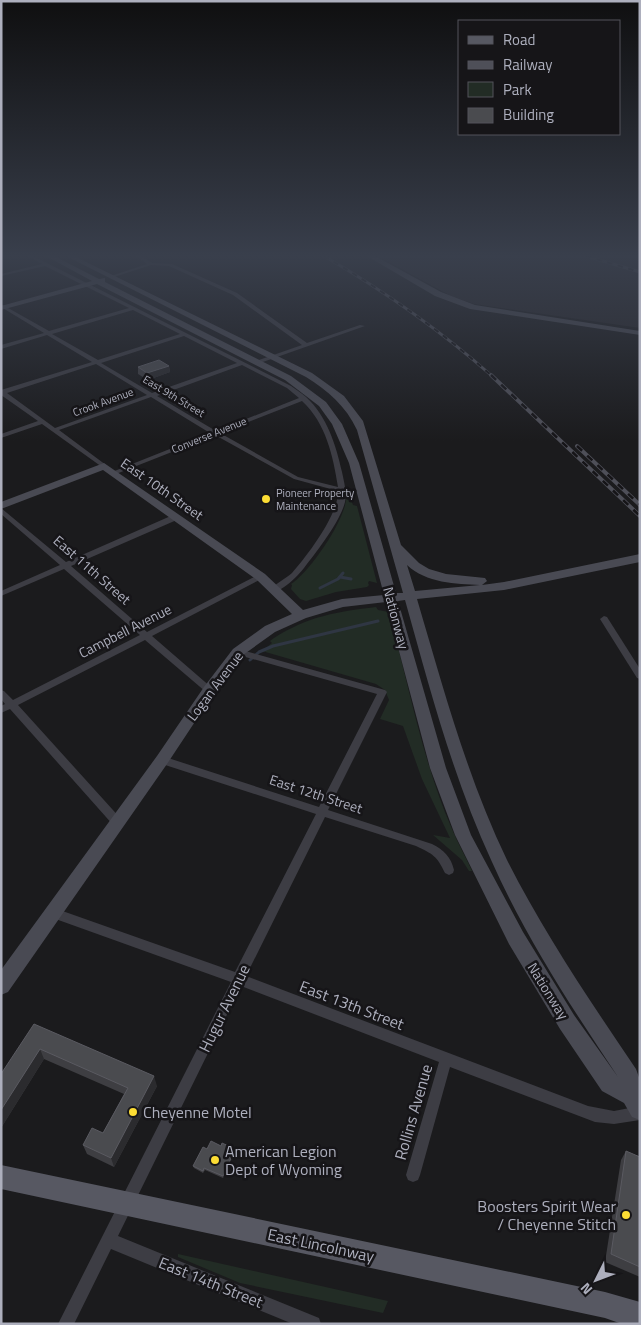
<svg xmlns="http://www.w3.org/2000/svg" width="641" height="1325" viewBox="0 0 641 1325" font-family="'Titillium Web',sans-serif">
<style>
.built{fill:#27262a}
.green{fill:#222c25}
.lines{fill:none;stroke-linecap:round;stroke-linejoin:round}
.stream{stroke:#2f3643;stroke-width:3}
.street{fill:#3d3d44;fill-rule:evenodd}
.secondary{fill:#494a53;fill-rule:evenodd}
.primary{fill:#575862;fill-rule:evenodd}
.rail-far1-casing{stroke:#4e4f58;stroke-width:3}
.rail-casing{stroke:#4e4f58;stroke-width:4}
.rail-far1{stroke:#161518;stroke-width:2;stroke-dasharray:5.5;stroke-linecap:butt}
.rail{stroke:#161518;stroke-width:2.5;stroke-dasharray:7;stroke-linecap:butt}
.wall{fill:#3e3e42}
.shaded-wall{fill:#2b2b2e}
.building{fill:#4a4b4f;stroke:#5a5a61}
.poi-dot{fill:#fcdd34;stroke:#161518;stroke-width:2}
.labels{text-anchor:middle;stroke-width:5;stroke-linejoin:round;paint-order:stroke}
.far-street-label{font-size:11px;fill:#adafbd;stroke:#161518}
.far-poi-label{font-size:11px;fill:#adafbd;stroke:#161518;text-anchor:start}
.street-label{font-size:14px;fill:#adafbd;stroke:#161518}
.near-street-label{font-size:16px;fill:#adafbd;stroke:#161518}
.near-poi-label{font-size:16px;fill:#adafbd;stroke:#161518;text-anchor:start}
</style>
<rect width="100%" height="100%" fill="#1b1b1d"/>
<polygon class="built" points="378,256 640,256 640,328 474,304 451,296"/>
<g class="green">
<path d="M346,499L351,500L353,505L357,506L377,583L369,581L368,583L369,585L367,587L336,592L306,601L300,599L291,589L292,585L291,584C308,574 345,521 346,499Z"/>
<path d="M376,607L378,610L389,612C408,683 423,763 452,829C458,844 466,857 472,871H469L462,860L433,835L450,838L422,779L403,726L380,719L389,700L385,690L376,684L262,651L272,643L270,641L274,638C309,616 336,612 376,607Z"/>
<polygon points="178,1254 388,1301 383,1313 240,1283 178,1257"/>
</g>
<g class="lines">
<g class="stream">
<polyline points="340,577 351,579"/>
<polyline points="320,588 338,579 343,573"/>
<polyline points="250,660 259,652 273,646 378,621"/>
</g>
<g class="street">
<path d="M28,256H33L291,386C296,390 302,393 306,397C327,416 336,445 342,472C344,482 347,492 345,502C340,522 317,551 304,568C298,576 281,593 271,592L270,590C276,583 285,579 292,573C307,556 339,514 338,491L294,479L215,435L116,474H112V472L210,433L151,397L59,430L106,465V467H102L42,424L1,438V434L38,421L1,395V390L92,362L47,335L1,349V345L44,333L1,307V304L49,331L129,308L45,266L1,276V274L42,264ZM133,310L180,334L98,360L52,334ZM184,336L237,363L152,393L101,363ZM96,364L147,395L55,428L7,393ZM242,365L287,388L299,398L216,431L157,396ZM302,401C326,423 333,456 338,487L298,477L220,433Z"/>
<polygon points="136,256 141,256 152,263 172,264 237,293 307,343 360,325 365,326 260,363 256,363 256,361 302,345 233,295 169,266 151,265 111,278 111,276 147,264"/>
<polygon points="1,508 66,562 173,515 179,515 179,519 71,566 147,632 258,575 261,575 265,577 152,636 212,688 214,690 212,692 206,692 145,640 18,705 122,820 123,823 122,826 118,827 114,826 10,709 1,713 1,706 5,704 1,699 1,690 4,691 13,700 140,635 64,569 1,596 1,591 60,565 1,514"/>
<polygon points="604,616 607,617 640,669 640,679 637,678 600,619"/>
<path d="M238,649L385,690L387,692L328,810L432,844C444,850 451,857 454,870L453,873L449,875L445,873C437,856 433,854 416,846L325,817L246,976L588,1106L614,1111L640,1106V1120L614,1124L595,1122L450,1067L420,1175L418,1180L413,1182L408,1180L406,1175L439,1062L241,986L118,1236L319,1318L321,1324H293L111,1249L74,1324H58L231,982L50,917L48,913L50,909L54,908L235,972L316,814L159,763L157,760L159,757L162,756L319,807L377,694L235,654L234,652L235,650Z"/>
</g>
<g class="secondary">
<path d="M46,256H54L99,279L105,278V282L291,376L326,402L342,424L359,463L396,593H403L357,430C346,406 328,391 306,377L66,256H74L312,373L344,396L363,421L401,545L419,563L429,569L446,574L485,578L487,581L482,585L504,582L640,554V562L504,590L417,599C443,687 467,777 507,860C544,933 590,1001 636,1069L640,1080V1120L632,1117L624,1103L602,1091L560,1029L509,944L455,835L430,768L386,602L343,607L306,618L275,632L243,655L214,693L167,764L8,992L1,995V970L157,756L204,687L233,649L265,626L292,614L257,580L103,470L1,509V502L104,463L265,574L303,610L342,599L384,595L349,463L332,424L319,406L285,380L97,284L1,310V306L92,281ZM407,565C426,583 456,584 480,585L415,591ZM405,600C430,689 453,778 492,862C526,938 572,1008 618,1077L574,1015L523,932L471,835L446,768L398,601Z"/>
<polygon points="367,256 375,256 441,292 475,305 640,331 640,335 470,309 435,296"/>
</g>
<polygon class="primary" points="1,1165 605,1292 640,1302 640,1324 622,1324 605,1318 1,1189"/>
<defs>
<g id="rail-far1">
<path d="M324,256C384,291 440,330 492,376"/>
<polyline points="586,256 640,272"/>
</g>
<g id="rail">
<polyline points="491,375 640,516"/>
<polyline points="577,446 640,505"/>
</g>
</defs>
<use href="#rail-far1" class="rail-far1-casing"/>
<use href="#rail" class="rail-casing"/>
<use href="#rail-far1" class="rail-far1"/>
<use href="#rail" class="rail"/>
</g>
<g class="wall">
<polygon points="169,366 170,372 148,380 138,374 138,367"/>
<polygon points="34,1024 157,1086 114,1167 87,1154 83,1145 103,1133 124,1094 44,1059 1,1128"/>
<polygon points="221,1146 235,1151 223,1178 205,1170 203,1173 194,1168 193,1166 207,1149"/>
<polygon points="626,1151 640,1157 640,1277 605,1262 621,1160"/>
</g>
<g class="shaded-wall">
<polygon points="169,366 170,372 148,380 147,373"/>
<polygon points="40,1049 44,1059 1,1128 1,1110"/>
<polygon points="154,1076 157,1086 114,1167 111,1158"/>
<polygon points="235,1149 235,1151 223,1178 223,1176"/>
</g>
<g class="building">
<polygon points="159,360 169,366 147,373 138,367"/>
<polygon points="34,1024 154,1076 111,1158 83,1145 92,1128 103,1133 128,1088 40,1049 1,1110 1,1074"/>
<polygon points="211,1141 221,1146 222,1143 235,1149 223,1176 204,1168 203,1171 193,1166 203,1147 207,1149"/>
<polygon points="626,1151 640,1157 640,1267 611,1254"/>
</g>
<linearGradient id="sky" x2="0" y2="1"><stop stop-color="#0f0f10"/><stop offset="0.58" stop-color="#393f4c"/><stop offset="1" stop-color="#393f4c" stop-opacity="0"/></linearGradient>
<rect width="641" height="441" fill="url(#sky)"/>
<g class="poi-dot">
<circle cx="266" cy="499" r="5"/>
<circle cx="133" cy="1112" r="5"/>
<circle cx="215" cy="1160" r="5"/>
<circle cx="626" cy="1215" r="5"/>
</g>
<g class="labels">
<g class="far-street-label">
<text transform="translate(174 396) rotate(31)" y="4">East 9th Street</text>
<text transform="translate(103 402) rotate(-20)" y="4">Crook Avenue</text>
<text transform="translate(209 435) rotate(-22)" y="4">Converse Avenue</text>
</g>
<g class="far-poi-label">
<text x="276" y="497">Pioneer Property<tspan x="276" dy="13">Maintenance</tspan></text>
</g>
<g class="street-label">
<text transform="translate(162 489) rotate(35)" y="5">East 10th Street</text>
<text transform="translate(92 570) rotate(41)" y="5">East 11th Street</text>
<text transform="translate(396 618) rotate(75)" y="5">Nationway</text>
<text transform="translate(125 631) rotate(-27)" y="5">Campbell Avenue</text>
<text transform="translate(215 686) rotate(-53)" y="5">Logan Avenue</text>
<text transform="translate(316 794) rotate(18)" y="5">East 12th Street</text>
<text transform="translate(548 991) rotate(58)" y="5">Nationway</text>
</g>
<g class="near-street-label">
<text transform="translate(352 1005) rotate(21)" y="6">East 13th Street</text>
<text transform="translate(224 1008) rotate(-64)" y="6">Hugur Avenue</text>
<text transform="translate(413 1112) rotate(-74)" y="6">Rollins Avenue</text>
<text transform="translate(321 1245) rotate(12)" y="6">East Lincolnway</text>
<text transform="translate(211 1282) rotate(22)" y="6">East 14th Street</text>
</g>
<g class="near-poi-label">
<text x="143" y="1118">Cheyenne Motel</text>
<text x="225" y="1157">American Legion<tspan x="225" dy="18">Dept of Wyoming</tspan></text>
<text x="616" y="1212" text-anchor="end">Boosters Spirit Wear<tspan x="616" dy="18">/ Cheyenne Stitch</tspan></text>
</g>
</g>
<rect width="641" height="1325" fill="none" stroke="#adafbd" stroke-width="5"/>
<rect x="458" y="20" width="162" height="115" fill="#161518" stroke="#52535a"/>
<rect x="468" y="36" width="25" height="8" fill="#575862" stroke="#52535a"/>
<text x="503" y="45" font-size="15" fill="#adafbd">Road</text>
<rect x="468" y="61" width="25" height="8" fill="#4e4f58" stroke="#52535a"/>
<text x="503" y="70" font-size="15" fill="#adafbd">Railway</text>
<rect x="468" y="82" width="25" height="15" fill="#222c25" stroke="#52535a"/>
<text x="503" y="95" font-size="15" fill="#adafbd">Park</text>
<rect x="468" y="108" width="25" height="15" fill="#4a4b4f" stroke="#52535a"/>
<text x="503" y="120" font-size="15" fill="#adafbd">Building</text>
<g transform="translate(596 1280) rotate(228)" stroke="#161518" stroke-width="4" paint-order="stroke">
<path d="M0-4L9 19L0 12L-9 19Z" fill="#adafbd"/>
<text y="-8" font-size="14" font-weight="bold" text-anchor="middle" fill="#adafbd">N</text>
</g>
</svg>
